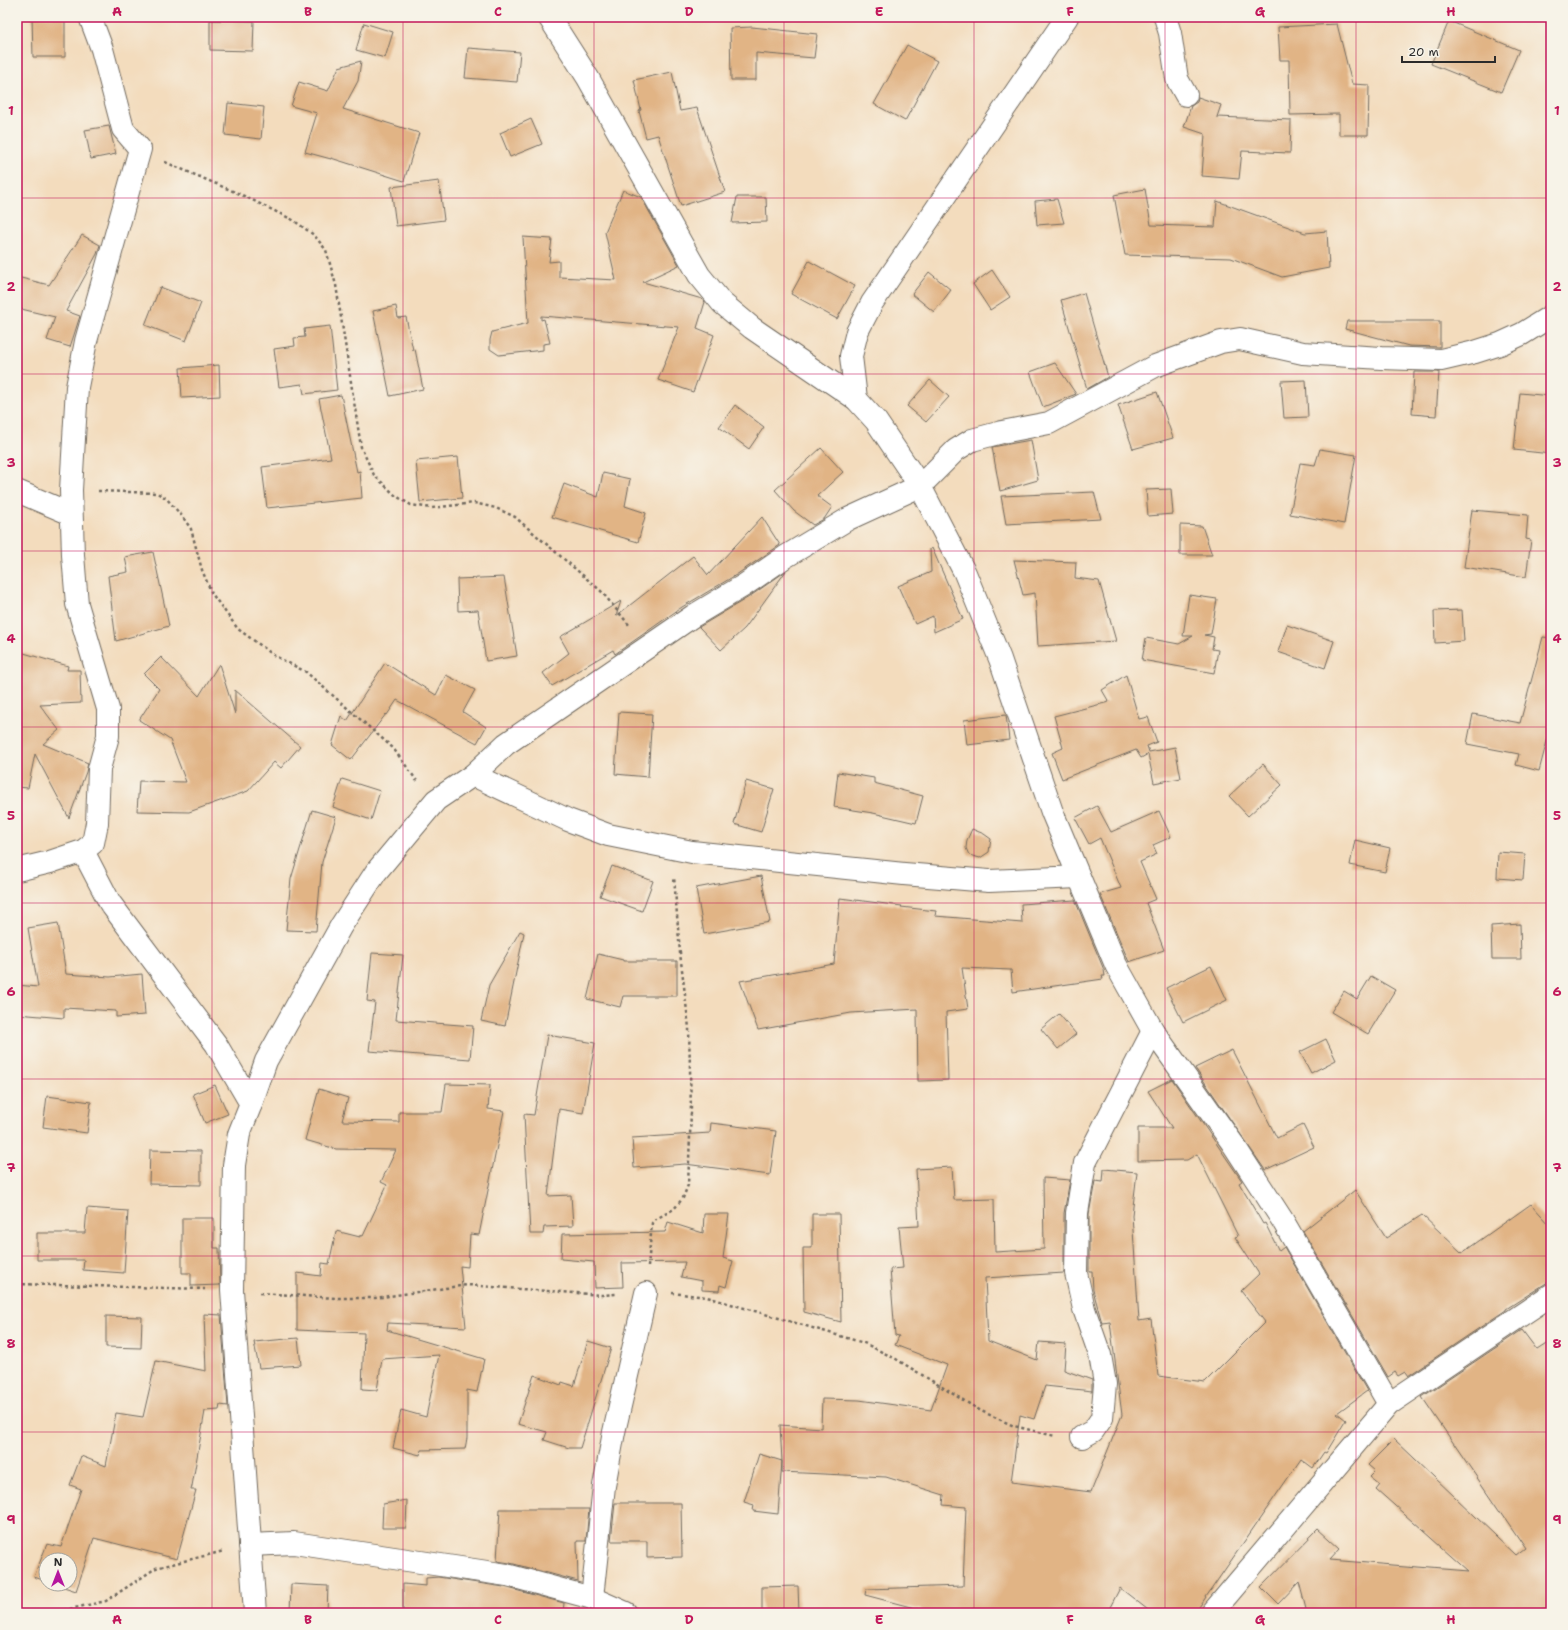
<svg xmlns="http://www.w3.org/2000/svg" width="1568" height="1630" viewBox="0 0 1568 1630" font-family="'Shantell Sans',sans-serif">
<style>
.building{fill:#e1b485}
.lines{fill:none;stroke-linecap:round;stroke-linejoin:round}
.minor-casing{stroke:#71695e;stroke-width:24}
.tertiary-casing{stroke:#71695e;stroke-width:24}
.path{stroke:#71695e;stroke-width:2.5;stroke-dasharray:3 3;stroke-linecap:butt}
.minor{stroke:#fff;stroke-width:22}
.tertiary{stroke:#fff;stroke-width:22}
.grid{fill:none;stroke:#c2185b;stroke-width:1;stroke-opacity:0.55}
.neatline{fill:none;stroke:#c2185b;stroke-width:1.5}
.grid-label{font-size:13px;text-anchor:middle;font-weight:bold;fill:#c2185b}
</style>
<rect width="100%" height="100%" fill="#f7f3e8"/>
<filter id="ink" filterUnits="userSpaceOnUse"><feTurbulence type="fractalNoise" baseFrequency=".025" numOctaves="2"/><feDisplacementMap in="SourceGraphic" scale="8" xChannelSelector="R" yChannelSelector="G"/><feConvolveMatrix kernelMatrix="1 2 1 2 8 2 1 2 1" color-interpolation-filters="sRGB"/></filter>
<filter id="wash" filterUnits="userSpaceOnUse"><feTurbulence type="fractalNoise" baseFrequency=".012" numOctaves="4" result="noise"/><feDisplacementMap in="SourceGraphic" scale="16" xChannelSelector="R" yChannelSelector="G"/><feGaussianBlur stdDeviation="0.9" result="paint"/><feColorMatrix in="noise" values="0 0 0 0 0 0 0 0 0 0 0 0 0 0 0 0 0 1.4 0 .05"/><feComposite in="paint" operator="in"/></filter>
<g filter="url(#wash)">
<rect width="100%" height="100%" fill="#f3dcbd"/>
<g id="blocks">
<g class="building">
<polygon points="32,17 65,17 65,57 33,57"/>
<polygon points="210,20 254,21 253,51 210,50"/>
<polygon points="1449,21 1519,50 1501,92 1431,64"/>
<polygon points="364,23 393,32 385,58 356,50"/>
<polygon points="1337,24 1352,84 1369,85 1368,135 1339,135 1339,114 1290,115 1289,60 1280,60 1278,27"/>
<polygon points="752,27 817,34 814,58 756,53 756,80 731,80 730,28"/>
<polygon points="907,45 937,61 905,121 874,104"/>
<polygon points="468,48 520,52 517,82 465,78"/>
<polygon points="361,61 358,81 343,109 419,133 404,181 331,158 331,159 305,152 317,113 291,106 299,82 328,91 339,67"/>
<polygon points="672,72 680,111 697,108 725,192 681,206 658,135 646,138 639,111 641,110 634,80"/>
<polygon points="1198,97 1221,105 1217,117 1291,120 1290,153 1242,151 1239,179 1202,176 1205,134 1184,127 1191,106 1197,102"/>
<polygon points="228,103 264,107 261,139 225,135"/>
<polygon points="531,119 542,144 510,157 500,133"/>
<polygon points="109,126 116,154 91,159 85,130"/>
<polygon points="439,181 444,220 396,226 391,187"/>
<polygon points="1145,189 1151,225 1215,227 1217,201 1305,233 1327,231 1329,268 1282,277 1231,258 1125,255 1114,195"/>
<polygon points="623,190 641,197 679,265 643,282 702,299 705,302 697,328 714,335 693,392 658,380 679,327 541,316 541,320 544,319 550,343 543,344 543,350 499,355 490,349 490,340 492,332 528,323 523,237 552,239 549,262 559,261 559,277 616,280 605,232"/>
<polygon points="737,197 766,197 767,222 732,223"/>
<polygon points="1057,199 1064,223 1037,225 1035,201"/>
<polygon points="82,235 100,245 97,254 66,311 80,316 70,347 47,340 55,317 17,308 17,277 49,285"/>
<polygon points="809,261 855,286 837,319 791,294"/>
<polygon points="992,270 1010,297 990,310 973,284"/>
<polygon points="929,272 951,290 934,312 912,294"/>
<polygon points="160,287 201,303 186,341 145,325"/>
<polygon points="1084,293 1108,377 1087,389 1061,300"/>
<polygon points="396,306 398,318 406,317 413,350 415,349 423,389 390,396 373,311"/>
<polygon points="1347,321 1440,321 1440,347 1409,346 1345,329"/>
<polygon points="330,326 337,390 304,394 302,384 279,387 274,349 295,346 294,338 305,337 304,329"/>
<polygon points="1055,363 1076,394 1043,407 1030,372"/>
<polygon points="219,365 220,396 182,398 180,368"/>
<polygon points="1414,372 1439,372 1436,416 1412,414"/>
<polygon points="930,380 949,397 926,422 907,406"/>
<polygon points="1306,380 1308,417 1284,418 1281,381"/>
<polygon points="1157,392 1173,438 1133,449 1118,405"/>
<polygon points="1520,393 1551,396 1551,454 1514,450"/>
<polygon points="341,395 357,472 360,471 362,498 267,508 262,467 331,458 319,399"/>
<polygon points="735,405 764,427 749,449 719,427"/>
<polygon points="1031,440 1038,480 1000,491 992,447"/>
<polygon points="821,448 843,472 817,496 832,507 824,519 813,525 794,511 775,490"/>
<polygon points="1320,449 1356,455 1344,524 1290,514 1300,463 1315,465"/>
<polygon points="458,457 462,498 420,502 416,461"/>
<polygon points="603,473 630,479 625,506 646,513 638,542 552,517 564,484 598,497"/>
<polygon points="1171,489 1173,514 1148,516 1146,490"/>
<polygon points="1094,492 1101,519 1006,524 1001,496"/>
<polygon points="1472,510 1528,515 1526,539 1531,540 1526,577 1464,567"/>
<polygon points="762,517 780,545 736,575 682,607 615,654 613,650 552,686 543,673 569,653 560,637 621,601 616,616 693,556 708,575"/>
<polygon points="1180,525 1202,526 1212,555 1180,555"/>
<polygon points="932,548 963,619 934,632 933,616 915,624 898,586 931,572 930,549"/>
<polygon points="153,552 169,626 116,641 108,576 128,572 125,557"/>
<polygon points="1014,560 1076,562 1075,578 1099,581 1116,641 1038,646 1035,593 1023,595"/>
<polygon points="786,571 745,628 721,650 699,627 749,597"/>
<polygon points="504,577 517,656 486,661 478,610 458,611 457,579"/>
<polygon points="1189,595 1217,599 1211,634 1204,635 1214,637 1212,649 1218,650 1214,673 1142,660 1146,638 1179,644 1193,636 1183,636"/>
<polygon points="1462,610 1464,641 1435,643 1434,611"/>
<polygon points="1287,625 1334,641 1325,668 1278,652"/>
<polygon points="1543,637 1551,638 1551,726 1539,771 1516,765 1519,754 1467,744 1473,714 1520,723"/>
<polygon points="17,651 68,666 67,670 80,670 81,703 40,705 59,730 43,744 88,763 86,772 69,818 35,754 28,788 17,787"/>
<polygon points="161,657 199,696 219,664 235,714 235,690 300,746 281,768 274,762 248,791 189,812 137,811 139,781 186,782 170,740 139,720 159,689 144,674"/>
<polygon points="385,663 436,695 446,675 475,690 463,712 486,727 477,743 397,700 387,715 386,714 351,760 332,745 341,716 347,721"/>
<polygon points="1126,675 1139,719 1148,717 1157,742 1147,746 1149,752 1175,747 1181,778 1154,783 1148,754 1141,758 1136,750 1062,779 1052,753 1063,748 1054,716 1109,702 1102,690"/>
<polygon points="619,712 652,714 648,777 615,774"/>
<polygon points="1006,715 1009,740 967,745 964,720"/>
<polygon points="1263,764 1282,785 1248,816 1229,796"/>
<polygon points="838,772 874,778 874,783 923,796 916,823 873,813 834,807"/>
<polygon points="342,779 380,791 371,820 333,807"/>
<polygon points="746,781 774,789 761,832 734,824"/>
<polygon points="1097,806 1111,832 1159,811 1171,837 1153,845 1157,854 1140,862 1156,899 1146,903 1164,950 1129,962 1100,894 1121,888 1100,838 1089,844 1075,818"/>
<polygon points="312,810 336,817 322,862 316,931 286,930 291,879"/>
<polygon points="972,829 984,834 991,839 989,852 980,858 969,855 966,848 967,840"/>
<polygon points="1355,840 1390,848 1385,872 1350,865"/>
<polygon points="1498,852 1525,854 1523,880 1497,878"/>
<polygon points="612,866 653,881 642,911 600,896"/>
<polygon points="761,876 770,922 704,934 696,888"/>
<polygon points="840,898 902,906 901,907 936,911 935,916 1022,923 1021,904 1075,900 1104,970 1105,976 1102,976 1103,979 1013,992 1011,970 962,968 968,1009 946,1012 948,1080 918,1081 917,1009 851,1013 758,1030 740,981 834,964"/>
<polygon points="58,923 66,974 110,977 142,974 145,1015 116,1017 116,1011 64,1008 64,1018 17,1014 17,985 38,987 28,928"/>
<polygon points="1520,924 1521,959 1492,959 1491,926"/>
<polygon points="520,931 524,933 505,1026 481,1021 489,985"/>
<polygon points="372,953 403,955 396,1020 473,1026 470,1059 369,1051 375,1002 367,1001"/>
<polygon points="598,954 623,960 623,961 677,961 677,996 623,996 620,1007 587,999"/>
<polygon points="1211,966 1227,1000 1183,1022 1166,988"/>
<polygon points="1371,976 1395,990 1368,1034 1331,1012 1344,991 1357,999"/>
<polygon points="1059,1014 1076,1034 1058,1049 1041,1029"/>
<polygon points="547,1035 595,1043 583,1113 559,1109 548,1196 571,1195 573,1226 544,1227 543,1234 530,1234 524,1114 534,1115"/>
<polygon points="1326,1039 1336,1060 1311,1073 1300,1052"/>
<polygon points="1232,1050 1277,1138 1303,1125 1314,1147 1265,1170 1195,1068"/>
<polygon points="1172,1079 1242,1181 1239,1183 1263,1224 1265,1223 1279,1251 1284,1247 1367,1391 1337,1413 1346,1420 1326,1453 1324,1452 1313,1468 1301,1459 1195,1613 1152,1613 1120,1588 1107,1613 922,1613 922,1610 865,1595 866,1589 963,1586 966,1507 943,1505 944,1495 886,1477 782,1472 782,1461 778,1514 753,1511 754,1505 744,1502 759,1454 782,1461 780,1425 821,1428 822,1399 859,1400 931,1410 947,1365 895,1345 899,1336 895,1335 890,1269 903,1268 899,1227 919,1226 916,1169 952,1167 954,1200 994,1199 995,1252 1044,1249 1043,1178 1070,1180 1064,1213 1064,1273 985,1278 988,1341 1037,1360 1039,1342 1066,1344 1064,1370 1092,1380 1092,1391 1045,1386 1034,1419 1020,1415 1011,1482 1091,1492 1122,1415 1110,1322 1102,1323 1093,1290 1092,1272 1089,1272 1089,1214 1095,1181 1103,1182 1104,1169 1137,1172 1132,1215 1139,1321 1151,1319 1158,1376 1205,1382 1265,1322 1241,1291 1259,1274 1235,1237 1238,1236 1197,1154 1187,1160 1138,1161 1138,1128 1172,1128 1148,1091"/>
<polygon points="446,1084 490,1085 488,1109 504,1111 479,1235 470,1234 468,1267 460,1266 466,1327 388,1323 387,1330 484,1359 477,1392 467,1390 467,1438 465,1449 421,1450 420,1455 393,1448 401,1410 426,1417 439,1355 382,1359 377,1390 362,1389 364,1333 297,1330 297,1273 321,1276 322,1263 329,1264 336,1231 360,1237 360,1235 363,1236 387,1185 381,1182 396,1150 336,1149 305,1140 319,1089 348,1098 342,1121 399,1122 399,1112 442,1112"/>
<polygon points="215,1085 228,1114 205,1123 193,1094"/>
<polygon points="47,1096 91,1102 87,1133 43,1127"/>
<polygon points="711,1123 776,1131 770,1175 685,1164 634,1168 632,1138 710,1133"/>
<polygon points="150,1150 201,1151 201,1185 149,1184"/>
<polygon points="1355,1190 1386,1238 1422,1215 1462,1253 1531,1204 1551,1226 1551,1280 1506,1309 1506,1310 1408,1376 1405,1372 1398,1376 1395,1372 1388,1377 1303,1231"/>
<polygon points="87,1208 128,1211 124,1273 83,1270 84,1260 37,1260 37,1233 85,1233"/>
<polygon points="704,1214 729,1214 723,1258 733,1261 726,1287 720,1285 719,1291 702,1290 702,1281 681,1277 685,1262 622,1263 623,1287 595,1288 594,1262 561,1259 562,1234 665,1232 668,1222 703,1233"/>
<polygon points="812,1214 839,1214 841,1322 804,1312 803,1248 812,1248"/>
<polygon points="182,1218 214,1218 214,1248 219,1248 220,1285 191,1286 191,1273 182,1273"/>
<polygon points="204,1314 221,1315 228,1406 220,1405 219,1410 205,1411 192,1486 191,1490 196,1490 177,1559 94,1538 76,1591 55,1584 70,1584 70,1560 46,1560 46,1581 34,1577 47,1544 61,1547 81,1489 70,1485 81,1456 106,1466 116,1413 143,1417 156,1361 206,1371"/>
<polygon points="106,1316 142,1317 141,1348 106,1347"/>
<polygon points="1522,1330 1537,1350 1551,1341 1551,1613 1307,1613 1299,1582 1278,1604 1261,1587 1318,1529 1340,1549 1330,1560 1468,1571 1376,1489 1380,1484 1370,1476 1375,1471 1368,1465 1394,1439 1516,1555 1525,1548 1422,1397"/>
<polygon points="298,1338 301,1365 259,1368 254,1342"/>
<polygon points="588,1341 611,1348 580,1448 569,1448 544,1440 547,1432 518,1424 534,1375 561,1385 562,1382 574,1386"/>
<polygon points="407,1500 406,1528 382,1528 383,1504"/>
<polygon points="615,1503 681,1503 682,1557 647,1558 647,1541 611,1541"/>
<polygon points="500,1509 589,1509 586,1541 577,1541 578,1581 510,1563 497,1561"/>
<polygon points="438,1577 504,1587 564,1603 563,1613 403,1613 403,1584 426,1586 426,1578"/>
<polygon points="291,1584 328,1586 327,1613 290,1613"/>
<polygon points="798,1586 799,1613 762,1613 762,1587"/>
</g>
</g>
</g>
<g filter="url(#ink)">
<use href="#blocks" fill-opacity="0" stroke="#71695e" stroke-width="1"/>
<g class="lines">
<defs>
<g id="minor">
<polyline points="549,17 588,78 699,275 722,303 752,328 856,399 876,421 920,486 965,573 1000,659 1052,812 1116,965 1153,1031 1233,1144 1283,1221 1389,1404"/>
<polyline points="1165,17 1170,33 1177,79 1186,95"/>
<polyline points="856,399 851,356 857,332 872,303 1067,17"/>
<polyline points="17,491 71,514"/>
<polyline points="473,775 568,820 608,835 692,852 904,874 989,881 1079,877"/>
<polyline points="83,851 110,903 216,1044 251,1104"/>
<polyline points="17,870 50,862 83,851 93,843 97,823 99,769 108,736 108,709 77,604 73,555 71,490 77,387 86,341 140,149 123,129 102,49 90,17"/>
<polyline points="1082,1437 1093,1431 1102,1418 1105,1384 1100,1355 1084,1309 1076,1273 1077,1213 1085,1163 1153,1031"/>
<polyline points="250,1545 294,1543 507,1575 592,1598 626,1613"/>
<polyline points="592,1598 604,1486 614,1432 646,1293"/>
<polyline points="255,1613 232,1290 234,1165 239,1134 251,1104 266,1061 341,926 376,872 436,800 473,775 506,744 693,616 743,586 785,557 848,519 920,486 956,450 972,440 1002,432 1049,423 1155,366 1221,342 1240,339 1303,353 1381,358 1441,360 1475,352 1500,344 1522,334 1551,316"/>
</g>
<polyline id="tertiary" points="1212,1613 1389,1404 1551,1295"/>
</defs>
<use href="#minor" class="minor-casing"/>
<use href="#tertiary" class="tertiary-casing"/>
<g class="path">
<polyline points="165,162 242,195 293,220 314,235 326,250 336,285 361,447 374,475 396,496 411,505 432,508 474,503 496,508 515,517 601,591 630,626"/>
<polyline points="98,491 157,493 166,498 182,516 191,529 202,570 212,594 238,629 275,656 306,672 393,748 417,781"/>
<polyline points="648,1267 652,1223 656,1219 674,1209 683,1198 688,1185 691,1111 689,1028 680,953 674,877"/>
<polyline points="17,1284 205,1289"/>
<polyline points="260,1293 335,1298 375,1298 467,1285 602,1295 617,1294"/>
<polyline points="672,1293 707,1297 864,1343 896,1359 981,1411 1014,1426 1055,1436"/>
<polyline points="52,1613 106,1601 156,1568 224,1551"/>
</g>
<use href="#minor" class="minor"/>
<use href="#tertiary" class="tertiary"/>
</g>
</g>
<path class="grid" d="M212,17V1613M403,17V1613M594,17V1613M784,17V1613M974,17V1613M1165,17V1613M1356,17V1613M17,198H1551M17,374H1551M17,551H1551M17,727H1551M17,903H1551M17,1079H1551M17,1256H1551M17,1432H1551"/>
<rect width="1568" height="1630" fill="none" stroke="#f7f3e8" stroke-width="44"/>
<g transform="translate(58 1572)"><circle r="19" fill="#f7f3e8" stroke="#a5a39c"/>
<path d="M0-3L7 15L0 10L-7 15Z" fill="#b5179e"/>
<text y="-6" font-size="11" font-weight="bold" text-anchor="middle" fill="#2b2b2b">N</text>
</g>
<path d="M1402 56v6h93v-6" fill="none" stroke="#2b2b2b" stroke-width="2"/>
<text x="1408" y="56" font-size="12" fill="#2b2b2b" stroke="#f7f3e8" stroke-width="3" paint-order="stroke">20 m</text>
<rect x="22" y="22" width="1524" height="1586" class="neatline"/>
<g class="grid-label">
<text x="117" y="16">A</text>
<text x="308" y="16">B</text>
<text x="498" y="16">C</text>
<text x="689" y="16">D</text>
<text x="879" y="16">E</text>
<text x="1070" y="16">F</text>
<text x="1260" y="16">G</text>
<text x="1451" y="16">H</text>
<text x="11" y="115">1</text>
<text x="1557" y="115">1</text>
<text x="11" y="291">2</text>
<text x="1557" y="291">2</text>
<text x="11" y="467">3</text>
<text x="1557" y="467">3</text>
<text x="11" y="643">4</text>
<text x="1557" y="643">4</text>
<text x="11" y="820">5</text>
<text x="1557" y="820">5</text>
<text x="11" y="996">6</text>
<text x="1557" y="996">6</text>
<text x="11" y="1172">7</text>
<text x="1557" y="1172">7</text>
<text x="11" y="1348">8</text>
<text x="1557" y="1348">8</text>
<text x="11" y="1524">9</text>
<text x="1557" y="1524">9</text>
<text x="117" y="1624">A</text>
<text x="308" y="1624">B</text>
<text x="498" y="1624">C</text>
<text x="689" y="1624">D</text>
<text x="879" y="1624">E</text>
<text x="1070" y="1624">F</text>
<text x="1260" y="1624">G</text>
<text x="1451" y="1624">H</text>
</g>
</svg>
